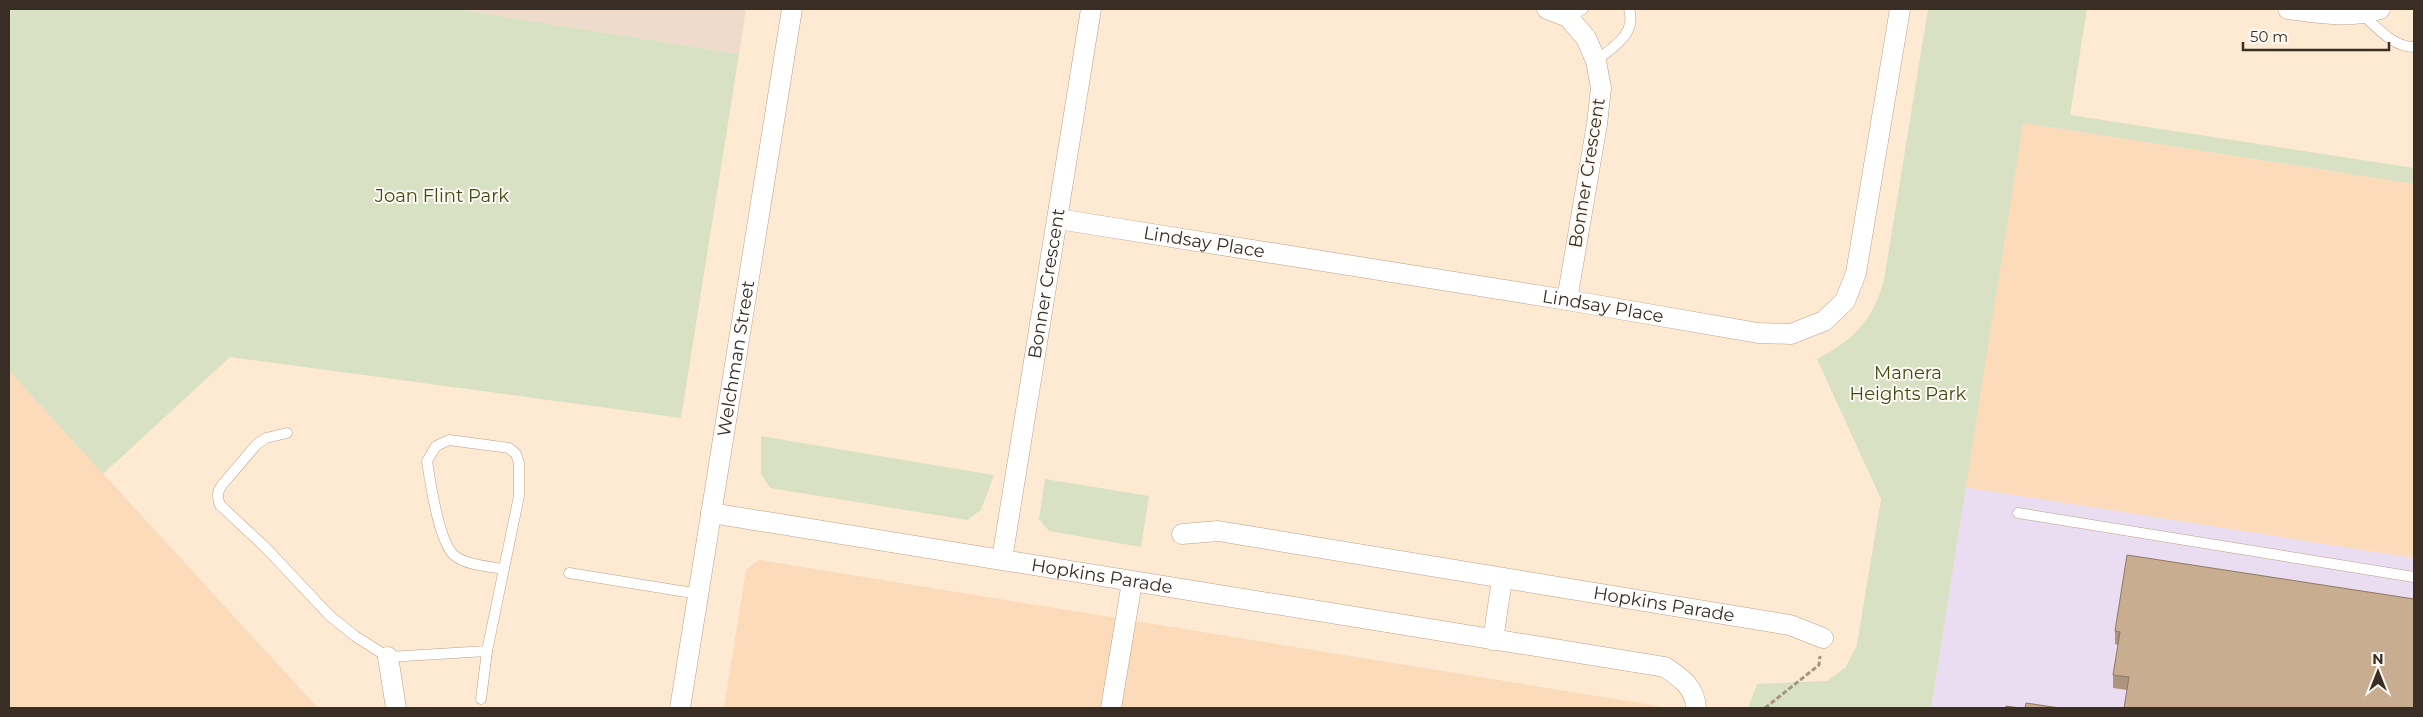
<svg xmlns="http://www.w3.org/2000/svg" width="2423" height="717" viewBox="0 0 2423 717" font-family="Montserrat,sans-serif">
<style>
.commercial{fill:#eaddf1}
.built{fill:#fbdbba}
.education{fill:#eedbcc}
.green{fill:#d8e1c4}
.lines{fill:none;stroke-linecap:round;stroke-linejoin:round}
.lane-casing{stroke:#baa187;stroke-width:11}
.street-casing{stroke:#baa187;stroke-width:21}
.path{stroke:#a59585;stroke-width:3;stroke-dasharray:5 2.5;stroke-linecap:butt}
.lane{stroke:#fff;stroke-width:10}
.street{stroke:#fff;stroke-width:20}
.wall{fill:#ac957c}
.building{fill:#c8ad90;stroke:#8c7965}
.labels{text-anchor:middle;stroke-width:4;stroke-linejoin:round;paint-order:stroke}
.street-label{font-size:18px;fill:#382e24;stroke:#fef9f3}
.park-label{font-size:18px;fill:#3e4b12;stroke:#fef9f3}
</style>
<rect width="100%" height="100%" fill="#fee9d3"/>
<polygon class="commercial" points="1965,487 2414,558 2414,708 1931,708"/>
<g class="built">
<polygon points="2022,123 2414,184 2414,558 1965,487"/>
<polygon points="9,371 318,708 9,708"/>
<polygon points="759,560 1658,706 1660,708 724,708 746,570"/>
</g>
<polygon class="education" points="456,9 746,9 739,54"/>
<g class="green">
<polygon points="9,9 456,9 739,54 681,418 230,357 103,474 9,371"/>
<path d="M1928,9H2087L2070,115L2414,168V184L2023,123L1931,708H1748L1757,684L1827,681L1846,667L1857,645L1881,499L1817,359C1853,340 1873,321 1884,280Z"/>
<polygon points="761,436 994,475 981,510 967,520 770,488 761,474"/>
<polygon points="1045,479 1149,496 1141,547 1049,531 1039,519"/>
</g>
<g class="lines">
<defs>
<g id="lane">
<path d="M2363,15C2378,28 2393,47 2414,47"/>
<polyline points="1568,17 1583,9"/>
<path d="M1596,61C1613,47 1637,34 1629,9"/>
<path d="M287,433L266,438L257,444L222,485C217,492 217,497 220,505L266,548L330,616L355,636L388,657L487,651L519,496V463L516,454L509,448L449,440L436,446L427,461C430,481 439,544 455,556C467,565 487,566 502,569"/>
<polyline points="2018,513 2414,577"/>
<polyline points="569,573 699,594"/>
<polyline points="481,699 487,651"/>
</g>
<g id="street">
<polyline points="1547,9 1568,17 1586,38 1596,61 1601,88 1597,124 1567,300"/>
<path d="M2288,9C2320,13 2349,19 2380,9"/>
<path id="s1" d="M1058,219L1567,300L1758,333L1791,334L1824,321L1845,301L1856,273L1900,9"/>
<path id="s2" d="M711,513L1665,667C1681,678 1695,687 1696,708"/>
<path id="s3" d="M1182,534L1218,531L1790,625L1823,638"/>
<path id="s4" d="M1002,559L1091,9"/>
<polyline points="1493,640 1502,579"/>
<polyline points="388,657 396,708"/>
<path id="s5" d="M680,708L792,9"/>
<polyline points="1111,708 1132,582"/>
</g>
</defs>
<use href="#lane" class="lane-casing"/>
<use href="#street" class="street-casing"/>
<polyline class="path" points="1765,708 1819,665 1820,656"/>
<use href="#lane" class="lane"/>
<use href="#street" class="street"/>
</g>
<polygon class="wall" points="2414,599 2127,690 2113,688 2113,675 2118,645 2115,644 2115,631"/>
<g class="building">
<polygon points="2127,555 2414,599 2414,708 2124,708 2129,677 2113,675 2120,632 2115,631"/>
<polygon points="2026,703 2060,708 2025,708"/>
<polygon points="2006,706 2020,708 2006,708"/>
</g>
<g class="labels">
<g class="street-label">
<text transform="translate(1587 173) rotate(-81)" y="6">Bonner Crescent</text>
<text dy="6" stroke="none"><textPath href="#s1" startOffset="148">Lindsay Place</textPath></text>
<text dy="6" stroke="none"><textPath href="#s4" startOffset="279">Bonner Crescent</textPath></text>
<text dy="6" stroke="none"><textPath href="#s1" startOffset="552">Lindsay Place</textPath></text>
<text dy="6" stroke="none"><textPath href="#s5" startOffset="354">Welchman Street</textPath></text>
<text dy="6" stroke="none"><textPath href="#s2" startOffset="396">Hopkins Parade</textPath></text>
<text dy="6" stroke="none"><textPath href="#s3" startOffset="488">Hopkins Parade</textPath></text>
</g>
<g class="park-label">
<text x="442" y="202">Joan Flint Park</text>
<text x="1908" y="379">Manera<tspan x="1908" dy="21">Heights Park</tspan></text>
</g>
</g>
<rect width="2423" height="717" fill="none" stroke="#382e24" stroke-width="20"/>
<g transform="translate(2378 672)" stroke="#fef9f3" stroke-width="4" paint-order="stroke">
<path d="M0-4L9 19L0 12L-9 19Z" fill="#382e24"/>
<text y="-8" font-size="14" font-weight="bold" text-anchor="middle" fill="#382e24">N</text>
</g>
<path d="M2243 42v8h146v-8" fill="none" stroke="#382e24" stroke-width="2.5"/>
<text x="2250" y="42" font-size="15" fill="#382e24" stroke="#fef9f3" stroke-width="4" paint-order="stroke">50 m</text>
</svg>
